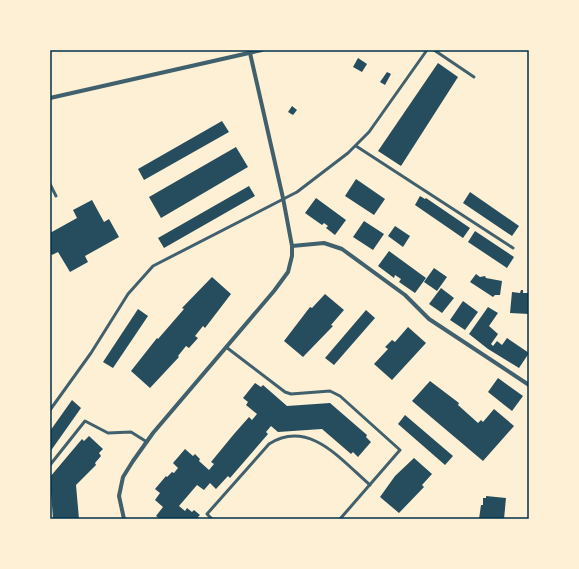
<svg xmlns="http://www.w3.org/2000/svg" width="579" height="569" viewBox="0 0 579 569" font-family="'Zilla Slab',serif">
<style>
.building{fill:#264d5e}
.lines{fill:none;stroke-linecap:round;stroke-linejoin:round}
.service{stroke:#3f606c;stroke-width:3}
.minor{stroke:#3f606c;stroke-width:4}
.neatline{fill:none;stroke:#003049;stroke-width:1.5}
</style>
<rect width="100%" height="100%" fill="#fdf0d5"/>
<g class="building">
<polygon points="358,58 367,64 362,72 353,67"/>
<polygon points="438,63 458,77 401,166 378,151"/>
<polygon points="387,72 391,74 385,85 380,82"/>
<polygon points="292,106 297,110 293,115 288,112"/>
<polygon points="222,121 229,132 144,180 138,169"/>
<polygon points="236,147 248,167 161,218 149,197"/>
<polygon points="356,179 385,199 374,215 345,196"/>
<polygon points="249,186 255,196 164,248 158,238"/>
<polygon points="470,192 519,226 512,236 463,203"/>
<polygon points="420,196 425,199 426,198 470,228 463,238 415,205"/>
<polygon points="316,198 346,220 335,235 326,228 328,226 324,223 322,225 305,213"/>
<polygon points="92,200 104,222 109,219 119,237 85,256 88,262 70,272 58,252 52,255 50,252 50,233 77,218 73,210"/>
<polygon points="364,221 384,234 373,250 353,237"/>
<polygon points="395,226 410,236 403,247 388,236"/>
<polygon points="475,231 514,257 507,268 468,242"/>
<polygon points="389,251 426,278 415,293 399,282 401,279 395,275 394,278 378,266"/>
<polygon points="434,268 447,277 437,291 424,282"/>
<polygon points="476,274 480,277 485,276 486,278 502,281 500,295 495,295 493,297 470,282"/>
<polygon points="212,277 231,294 205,328 203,326 195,336 198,338 189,348 186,346 178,356 179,357 150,388 131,371 157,338 158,339 184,309 182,308"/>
<polygon points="441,288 454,298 442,313 429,304"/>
<polygon points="521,290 523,290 523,293 529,293 529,314 510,313 512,292 520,293"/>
<polygon points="325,294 344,310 331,325 333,326 303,357 284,341 310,307 312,308"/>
<polygon points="463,301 478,312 465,330 450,320"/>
<polygon points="488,307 498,313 489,326 498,334 491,344 493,346 497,341 502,345 507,338 529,353 519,368 488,349 469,334"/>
<polygon points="138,309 148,316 113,368 103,362"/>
<polygon points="366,310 375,318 334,365 325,358"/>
<polygon points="408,327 426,343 392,380 374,364 388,349 385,347 392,340 395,342"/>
<polygon points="498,378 523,396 512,411 488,392"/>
<polygon points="430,381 459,403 458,405 478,423 481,420 483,422 494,409 514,426 483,461 412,401"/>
<polygon points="255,383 261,387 263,385 287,406 330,403 367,435 366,437 371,442 358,457 353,452 351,454 322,429 278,432 271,426 266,432 268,434 230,478 228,476 216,489 210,483 204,490 197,485 179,506 185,511 187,508 192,512 194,510 200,515 198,517 200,519 160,519 156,516 163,507 155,500 160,493 155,489 166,476 167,477 172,472 174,473 178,468 173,463 185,449 193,456 195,454 200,459 199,461 209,470 214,464 211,462 234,434 249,417 252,420 257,414 246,405 248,402 243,398"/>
<polygon points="72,400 81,408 50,452 50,431"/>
<polygon points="405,415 453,456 445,465 398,424"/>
<polygon points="89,436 103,449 99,453 101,456 95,463 96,465 76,485 79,519 53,519 50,477 82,439 84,441"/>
<polygon points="414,458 432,474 422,485 424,487 399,513 380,497 395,476"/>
<polygon points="486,496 506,498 504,519 479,519 481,505 483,505 483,498 486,498"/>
</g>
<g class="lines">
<g class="service">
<polyline points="434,50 474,77"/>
<polyline points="356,146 513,248"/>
<polyline points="50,184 56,196"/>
<polyline points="226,347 285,392 291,394 330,391 340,396 400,450 340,519"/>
<polyline points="50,410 91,353 128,294 153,266 297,192 348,153 369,132 427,50"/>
<polyline points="50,465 85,421 108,433 131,432 147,442"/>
<path d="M212,519L207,514L269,444C309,418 342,461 370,485"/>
</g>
<g class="minor">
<polyline points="50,98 262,50"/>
<polyline points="292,246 324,243 342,249 405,295 429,319 529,385"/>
<polyline points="124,519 119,496 123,477 133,461 153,433 274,291 288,272 292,256 292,246 283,198 250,53"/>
</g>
</g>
<rect width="579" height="569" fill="none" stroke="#fdf0d5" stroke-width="102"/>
<rect x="51" y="51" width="477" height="467" class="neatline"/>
</svg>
